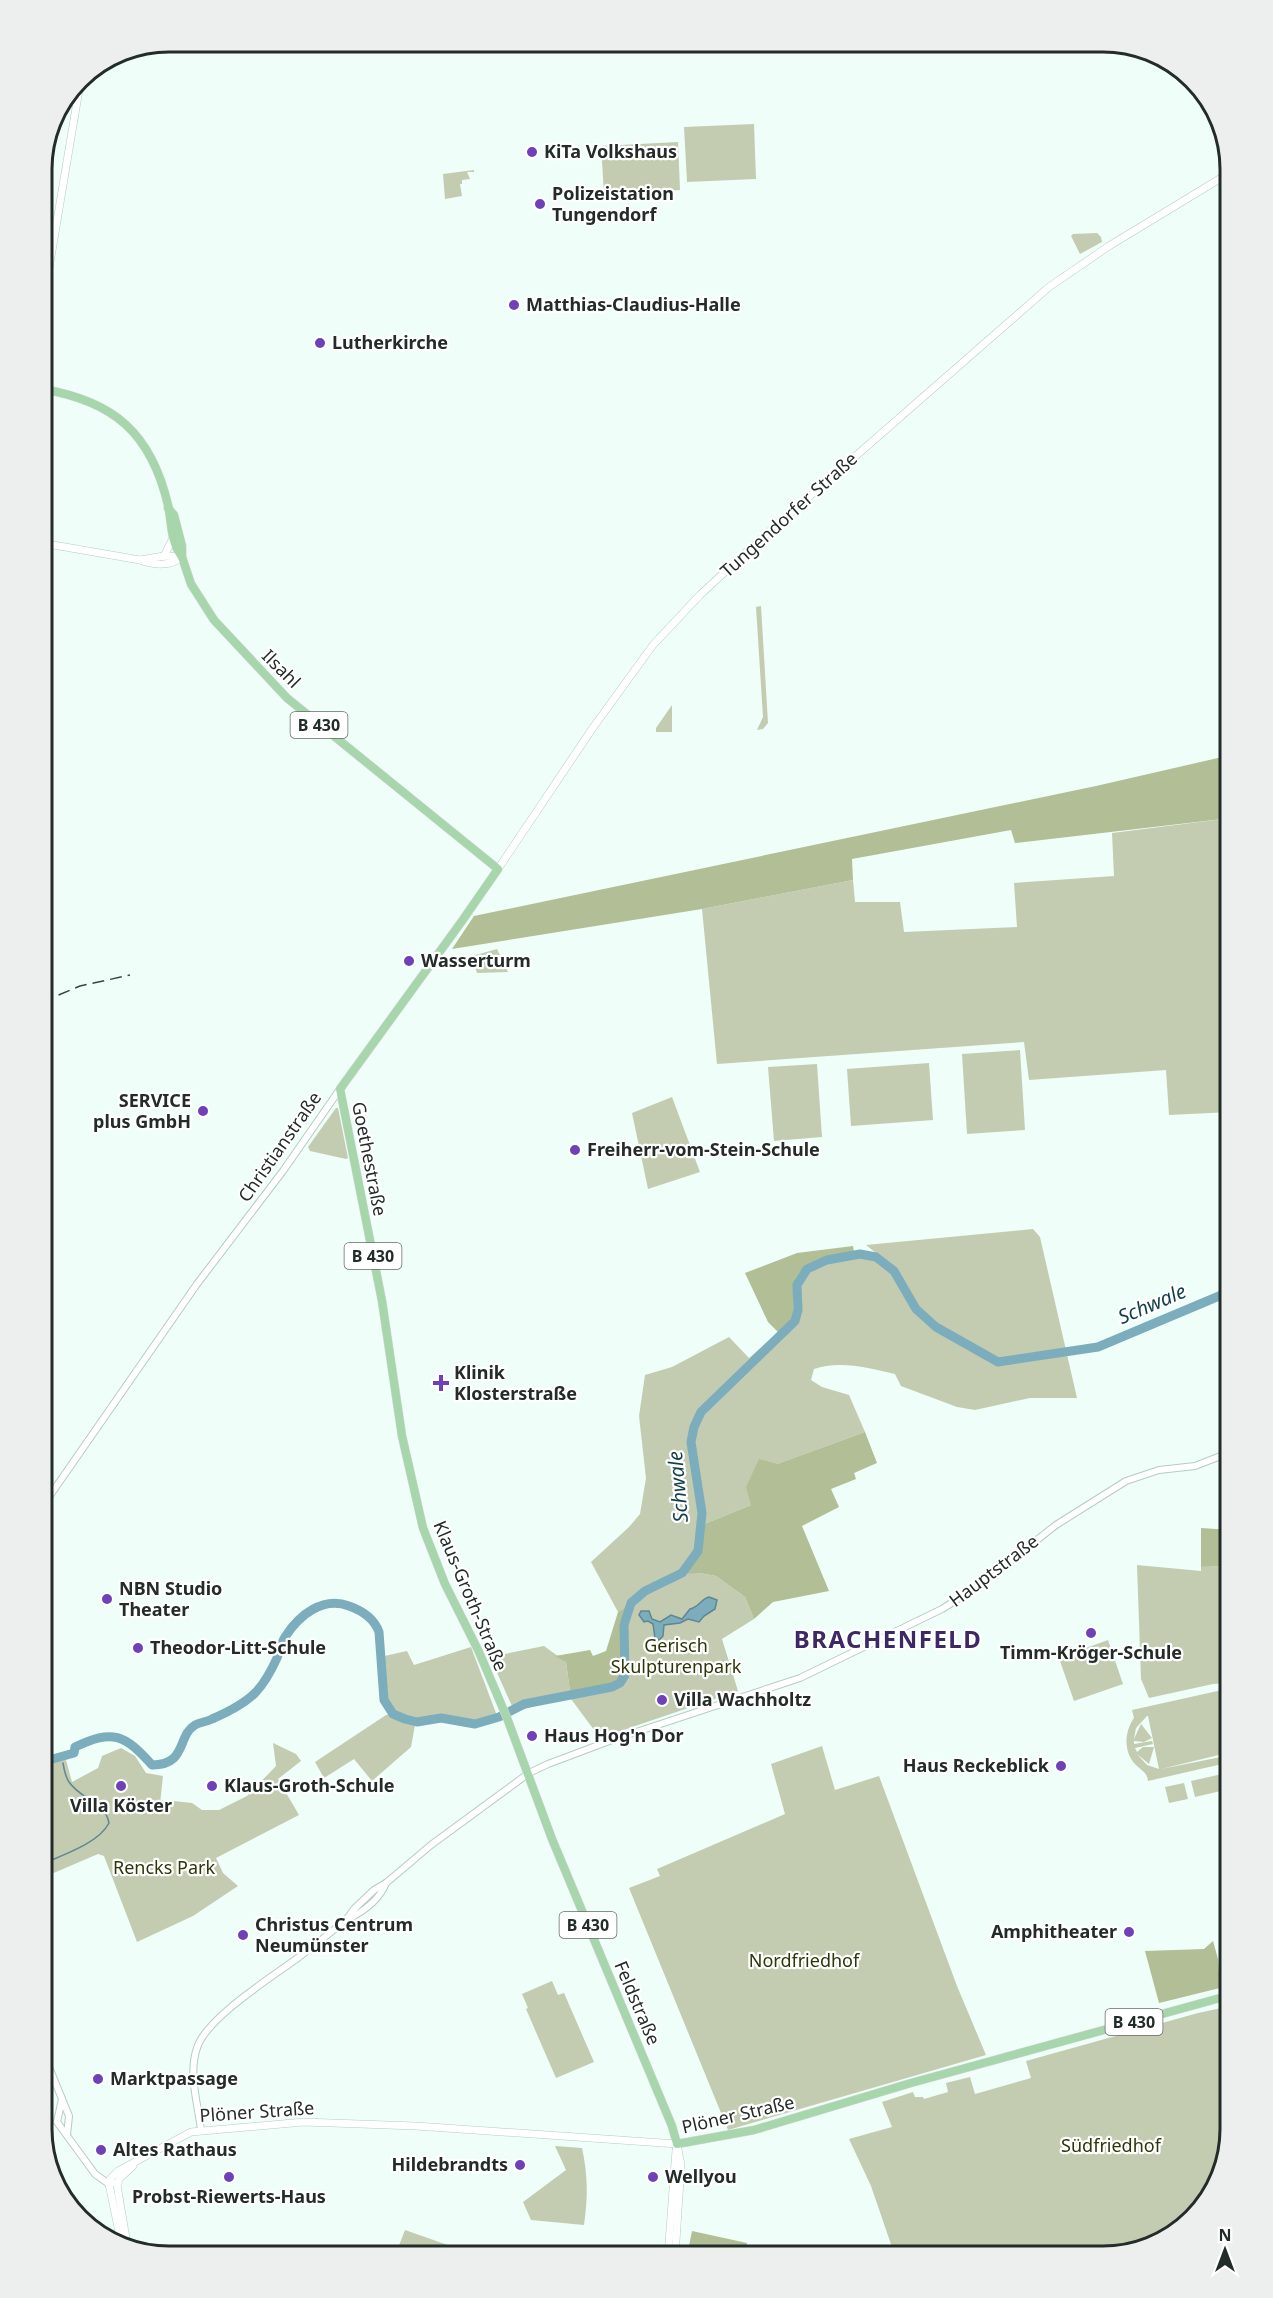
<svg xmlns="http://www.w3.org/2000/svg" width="1273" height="2298" viewBox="0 0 1273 2298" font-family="'Noto Sans',sans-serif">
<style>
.green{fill:#c3ccb1;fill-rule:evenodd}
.forest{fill:#b2be95}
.water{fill:#7badbd;stroke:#618691;stroke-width:1.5}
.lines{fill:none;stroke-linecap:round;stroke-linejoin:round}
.stream{stroke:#618691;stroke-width:1.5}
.river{stroke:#7badbd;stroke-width:9}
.tertiary-casing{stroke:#b4ccc3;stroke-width:8}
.secondary-casing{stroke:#b4ccc3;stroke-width:8}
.primary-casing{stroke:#d7d9d8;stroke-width:9}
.tertiary{stroke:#fff;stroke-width:6}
.secondary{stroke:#fff;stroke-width:7}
.primary{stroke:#a7d6ac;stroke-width:8}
.rail{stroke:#3a4441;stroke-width:1.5;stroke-dasharray:12 6;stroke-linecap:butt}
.poi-dot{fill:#6e41b9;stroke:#fff;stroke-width:2}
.labels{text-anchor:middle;stroke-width:4.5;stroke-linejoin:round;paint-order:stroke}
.shield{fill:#fff;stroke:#656b69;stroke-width:1.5}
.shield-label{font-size:16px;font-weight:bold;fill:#232c29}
.poi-label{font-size:18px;font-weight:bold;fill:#232c29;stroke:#fff;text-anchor:start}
.street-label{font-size:18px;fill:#232c29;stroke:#fff}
.park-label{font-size:18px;fill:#2c3606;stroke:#fff}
.water-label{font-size:20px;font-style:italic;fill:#113e4b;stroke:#fff}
.district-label{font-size:24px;font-weight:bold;letter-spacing:1.5px;fill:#3d2964;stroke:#fff}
.rim{fill:none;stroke:#232c29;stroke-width:3}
</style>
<rect width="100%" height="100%" fill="#effef8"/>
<g class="green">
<polygon points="754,124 756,179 687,182 684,127"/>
<polygon points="678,142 680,190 604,194 601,146"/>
<polygon points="474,170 474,172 467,172 470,179 462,180 462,184 460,184 462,196 445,199 443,174"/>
<polygon points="1097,233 1101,237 1102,242 1080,254 1071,236 1073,234"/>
<polygon points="761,606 768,723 763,729 757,730 763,717 756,607"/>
<polygon points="672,705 672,732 656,732 656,728"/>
<polygon points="1231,818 1231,1112 1169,1115 1166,1070 1029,1080 1024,1042 717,1064 702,909 853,880 855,902 900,902 904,932 1017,927 1014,883 1114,876 1112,833"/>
<polygon points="497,949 508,972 477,973 472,956"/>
<polygon points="1020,1050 1025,1130 967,1134 962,1054"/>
<polygon points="929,1063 933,1120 851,1126 847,1069"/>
<polygon points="817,1064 822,1137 774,1141 768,1067"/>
<polygon points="672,1097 700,1172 648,1189 632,1113"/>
<polygon points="336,1108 338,1108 348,1158 346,1159 310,1151 308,1147"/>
<path d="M1033,1229L1040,1237L1077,1398H1030L975,1410L957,1407L901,1386L895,1374C870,1368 839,1360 814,1369L811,1380L822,1387L849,1395L865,1432L777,1464L751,1505L702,1525L699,1573L716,1576L745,1597L754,1619L722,1639L738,1691L600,1738L571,1699L533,1706L515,1713L490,1657L544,1646L566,1662L571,1699L621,1683L626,1676L625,1626L633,1605L618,1612L591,1562L629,1527L640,1514L646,1478L639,1416L645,1375L672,1367L729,1337L749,1358L793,1319C795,1308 792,1297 794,1286C800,1253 850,1251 876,1253L866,1245Z"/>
<polygon points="1137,1565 1201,1571 1201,1567 1231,1566 1231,1683 1213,1684 1149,1698 1141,1679"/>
<polygon points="1108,1640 1123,1684 1074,1701 1060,1661 1084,1653 1083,1649"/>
<polygon points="471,1647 499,1721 473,1726 440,1720 415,1725 411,1747 372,1781 354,1759 324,1778 315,1762 386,1715 393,1713 384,1700 380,1657 407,1651 414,1665"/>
<path d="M1231,1688V1752L1161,1769L1231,1755V1762L1148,1781C1147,1771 1140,1770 1134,1763C1123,1749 1125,1731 1134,1718L1132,1710ZM1147,1716H1148L1159,1769L1147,1765L1137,1754L1149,1764L1154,1747H1143L1137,1752L1135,1748L1153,1744L1152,1741L1134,1744V1741L1144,1742L1152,1738L1141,1724L1134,1739L1136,1728Z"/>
<polygon points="273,1743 296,1754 301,1761 278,1779 299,1815 216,1858 223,1873 238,1886 193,1916 137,1942 104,1856 98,1854 42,1878 42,1765 66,1760 72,1782 98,1768 102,1756 121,1748 135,1756 146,1773 163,1776 160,1804 164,1800 192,1803 202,1810 219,1810 247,1796 276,1766"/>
<polygon points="822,1746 835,1790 879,1776 957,1986 986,2055 728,2130 629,1888 660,1876 657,1869 785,1814 771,1764"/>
<polygon points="1222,1774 1225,1790 1195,1797 1191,1781"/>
<polygon points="1184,1783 1188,1799 1169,1803 1165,1787"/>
<polygon points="552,1981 558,1995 564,1993 594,2062 556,2078 526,2009 528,2008 522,1994"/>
<polygon points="1231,2006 1231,2129 1210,2199 1153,2246 1104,2256 895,2256 871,2186 849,2139 892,2127 882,2102 913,2092 915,2097 923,2097 924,2099 948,2092 946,2083 970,2077 975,2094 1031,2078 1026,2061 1198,2013"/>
<path d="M555,2146L582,2148C588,2175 588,2198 584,2225L531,2220L523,2202L566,2170Z"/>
<polygon points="405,2230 479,2256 395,2256"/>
</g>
<g class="forest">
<polygon points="1231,755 1231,818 1015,843 1011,830 852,859 853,880 702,909 452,949 474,916 1096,786"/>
<path d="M853,1246L854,1252C833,1256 800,1258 794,1285C792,1296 795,1307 793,1319L779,1333L768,1322L745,1273L797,1253Z"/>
<polygon points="865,1432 877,1463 854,1473 856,1479 831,1489 839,1507 802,1526 829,1591 773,1602 754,1619 745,1597 716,1576 699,1573 683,1574 699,1552 702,1525 751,1505 746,1487 759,1459 777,1464"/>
<polygon points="1201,1528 1231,1530 1231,1566 1201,1567"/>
<polygon points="633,1604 625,1626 626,1676 621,1683 571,1699 566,1662 555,1656 590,1650 593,1656 606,1651 618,1612"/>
<polygon points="1213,1941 1218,1959 1220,1988 1159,2003 1145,1951 1204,1949"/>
<polygon points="692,2231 747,2243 745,2256 687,2256"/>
</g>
<path class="water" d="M709,1597L717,1600L715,1609L704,1616L699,1622L688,1619L680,1623L664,1625L663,1636L659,1640L655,1638L653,1624L648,1621L644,1622L639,1615L641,1611H649L652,1619L660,1622L671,1615L682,1619L690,1609C699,1607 701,1599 709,1597Z"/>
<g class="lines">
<path class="stream" d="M42,1864C63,1855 99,1843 109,1823C105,1801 81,1800 69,1782C65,1776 64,1769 63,1763"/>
<path class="river" d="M42,1762L74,1753L75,1747C113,1729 124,1734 152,1765C187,1765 177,1736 195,1725C200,1722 207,1722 212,1719C226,1713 245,1703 255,1693C264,1684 272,1669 277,1658C280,1651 281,1643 285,1637C299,1615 323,1596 349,1606C363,1611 374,1618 379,1632L384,1700L393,1714L405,1719L417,1722L441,1718L475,1724L499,1717L524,1704L612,1687L620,1683L625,1675L624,1625L631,1603L645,1591L682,1573L698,1551L702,1513L691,1442L694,1427L701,1412L795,1321L798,1310L797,1285L807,1269L827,1260L860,1254L876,1257L894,1271L916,1309L936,1327L998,1362L1098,1347L1231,1291"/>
<defs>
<g id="tertiary">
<polyline points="42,1507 197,1284 283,1171 340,1089"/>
<polyline points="346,1920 354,1909 374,1890 386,1883 431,1845 529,1773 548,1764 612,1740 800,1678 942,1609 977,1587 1056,1525 1126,1481 1159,1470 1195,1466 1231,1452"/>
<polyline points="42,2050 69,2116 67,2135"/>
<polyline points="62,2099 57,2122 95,2174 109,2184 117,2182"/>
<path d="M201,2130C198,2104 188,2074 197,2048C206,2018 272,1977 299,1957C315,1945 330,1933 346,1920C363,1912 379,1901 386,1883"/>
</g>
<g id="secondary">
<polyline points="42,310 81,78"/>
<path d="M42,543L140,560C153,565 170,567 182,557"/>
<polyline points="164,556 173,538"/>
<polyline points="140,560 164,556 182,557"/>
<polyline points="498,869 592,729 653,645 700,595 755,544 1049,287 1109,246 1231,172"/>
<polyline points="109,2184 110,2179 118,2171 191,2132 304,2122 416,2126 677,2144"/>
<polyline points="109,2184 121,2242"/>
<polyline points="127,2244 117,2185 120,2178 133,2166"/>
<polyline points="668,2256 676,2150"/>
<polyline points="675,2256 681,2165 677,2144"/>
</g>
<g id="primary">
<path d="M42,389C114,401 151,433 168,505C172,523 170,541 182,557"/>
<polyline points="168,508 174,515 182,546 182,557 191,584 214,620 287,698 498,869 462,921 340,1089 382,1301 402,1436 423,1528 445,1584 479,1652 507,1718 552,1839 672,2126 677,2144 754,2130 911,2083 1231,1995"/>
</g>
</defs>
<use href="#tertiary" class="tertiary-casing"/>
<use href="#secondary" class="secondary-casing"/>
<use href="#primary" class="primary-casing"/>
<use href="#tertiary" class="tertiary"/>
<use href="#secondary" class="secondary"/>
<use href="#primary" class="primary"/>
<polyline class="rail" points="42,1002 80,986 130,975"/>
</g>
<g class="poi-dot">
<circle cx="532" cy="152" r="6"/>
<circle cx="540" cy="204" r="6"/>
<circle cx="514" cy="305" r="6"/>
<circle cx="320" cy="343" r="6"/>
<circle cx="409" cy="961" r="6"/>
<circle cx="203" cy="1111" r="6"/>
<circle cx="575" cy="1150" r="6"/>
<path d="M438 1374h6v6h6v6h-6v6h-6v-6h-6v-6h6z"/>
<circle cx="107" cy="1599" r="6"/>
<circle cx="1091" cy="1633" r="6"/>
<circle cx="138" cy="1648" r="6"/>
<circle cx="662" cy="1700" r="6"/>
<circle cx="532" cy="1736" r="6"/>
<circle cx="1061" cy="1766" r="6"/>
<circle cx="121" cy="1786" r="6"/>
<circle cx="212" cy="1786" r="6"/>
<circle cx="1129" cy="1932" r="6"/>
<circle cx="243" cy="1935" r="6"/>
<circle cx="98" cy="2079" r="6"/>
<circle cx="101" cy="2150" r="6"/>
<circle cx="520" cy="2165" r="6"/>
<circle cx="229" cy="2177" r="6"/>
<circle cx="653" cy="2177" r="6"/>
</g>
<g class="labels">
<g class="shield">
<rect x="290.5" y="712" width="57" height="26" rx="4.5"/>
<rect x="344.5" y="1243" width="57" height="26" rx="4.5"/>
<rect x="559.5" y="1912" width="57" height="26" rx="4.5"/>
<rect x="1105.5" y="2009" width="57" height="26" rx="4.5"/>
</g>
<g class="shield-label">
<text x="319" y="731">B 430</text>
<text x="373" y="1262">B 430</text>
<text x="588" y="1931">B 430</text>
<text x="1134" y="2028">B 430</text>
</g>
<g class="poi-label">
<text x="544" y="158">KiTa Volkshaus</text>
<text x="552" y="200">Polizeistation<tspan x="552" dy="21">Tungendorf</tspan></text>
<text x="526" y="311">Matthias-Claudius-Halle</text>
<text x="332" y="349">Lutherkirche</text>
<text x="421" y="967">Wasserturm</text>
<text x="191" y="1107" text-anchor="end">SERVICE<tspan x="191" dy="21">plus GmbH</tspan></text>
<text x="587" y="1156">Freiherr-vom-Stein-Schule</text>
<text x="454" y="1379">Klinik<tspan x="454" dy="21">Klosterstraße</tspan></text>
<text x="119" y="1595">NBN Studio<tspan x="119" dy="21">Theater</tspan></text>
<text x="150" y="1654">Theodor-Litt-Schule</text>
<text x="1091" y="1659" text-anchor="middle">Timm-Kröger-Schule</text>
<text x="674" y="1706">Villa Wachholtz</text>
<text x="544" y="1742">Haus Hog'n Dor</text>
<text x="1049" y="1772" text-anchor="end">Haus Reckeblick</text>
<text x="224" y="1792">Klaus-Groth-Schule</text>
<text x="121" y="1812" text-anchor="middle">Villa Köster</text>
<text x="255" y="1931">Christus Centrum<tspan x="255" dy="21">Neumünster</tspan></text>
<text x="1117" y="1938" text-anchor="end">Amphitheater</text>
<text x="110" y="2085">Marktpassage</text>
<text x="113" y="2156">Altes Rathaus</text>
<text x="508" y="2171" text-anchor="end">Hildebrandts</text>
<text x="665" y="2183">Wellyou</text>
<text x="229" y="2203" text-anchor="middle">Probst-Riewerts-Haus</text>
</g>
<g class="street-label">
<text transform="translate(789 515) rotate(-42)" y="6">Tungendorfer Straße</text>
<text transform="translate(281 669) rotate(45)" y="6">Ilsahl</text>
<text transform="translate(280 1147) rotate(-55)" y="6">Christianstraße</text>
<text transform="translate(369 1159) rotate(79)" y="6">Goethestraße</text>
<text transform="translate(994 1571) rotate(-37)" y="6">Hauptstraße</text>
<text transform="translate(470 1596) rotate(67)" y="6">Klaus-Groth-Straße</text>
<text transform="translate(637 2003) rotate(67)" y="6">Feldstraße</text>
<text transform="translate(257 2112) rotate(-4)" y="6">Plöner Straße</text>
<text transform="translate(738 2115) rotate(-13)" y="6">Plöner Straße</text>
</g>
<g class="park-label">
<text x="676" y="1652">Gerisch<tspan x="676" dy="21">Skulpturenpark</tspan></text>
<text x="164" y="1874">Rencks Park</text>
<text x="804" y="1967">Nordfriedhof</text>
<text x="1111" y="2152">Südfriedhof</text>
</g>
<g class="water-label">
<text transform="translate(1152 1304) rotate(-23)" y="7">Schwale</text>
<text transform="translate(678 1487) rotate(-95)" y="7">Schwale</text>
</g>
<g class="district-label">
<text x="888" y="1648">BRACHENFELD</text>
</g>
</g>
<path d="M0 0H1273V2298H0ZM169 52H1103A117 117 0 0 1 1220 169V2129A117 117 0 0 1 1103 2246H169A117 117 0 0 1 52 2129V169A117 117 0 0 1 169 52Z" fill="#edeeee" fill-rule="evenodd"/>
<path class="rim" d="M169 52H1103A117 117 0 0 1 1220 169V2129A117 117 0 0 1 1103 2246H169A117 117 0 0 1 52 2129V169A117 117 0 0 1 169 52Z"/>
<g transform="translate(1225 2250)" stroke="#ffffff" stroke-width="4.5" paint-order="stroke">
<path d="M0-4.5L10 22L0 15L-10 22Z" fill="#232c29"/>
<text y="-9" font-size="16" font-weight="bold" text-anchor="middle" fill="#232c29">N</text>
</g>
</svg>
